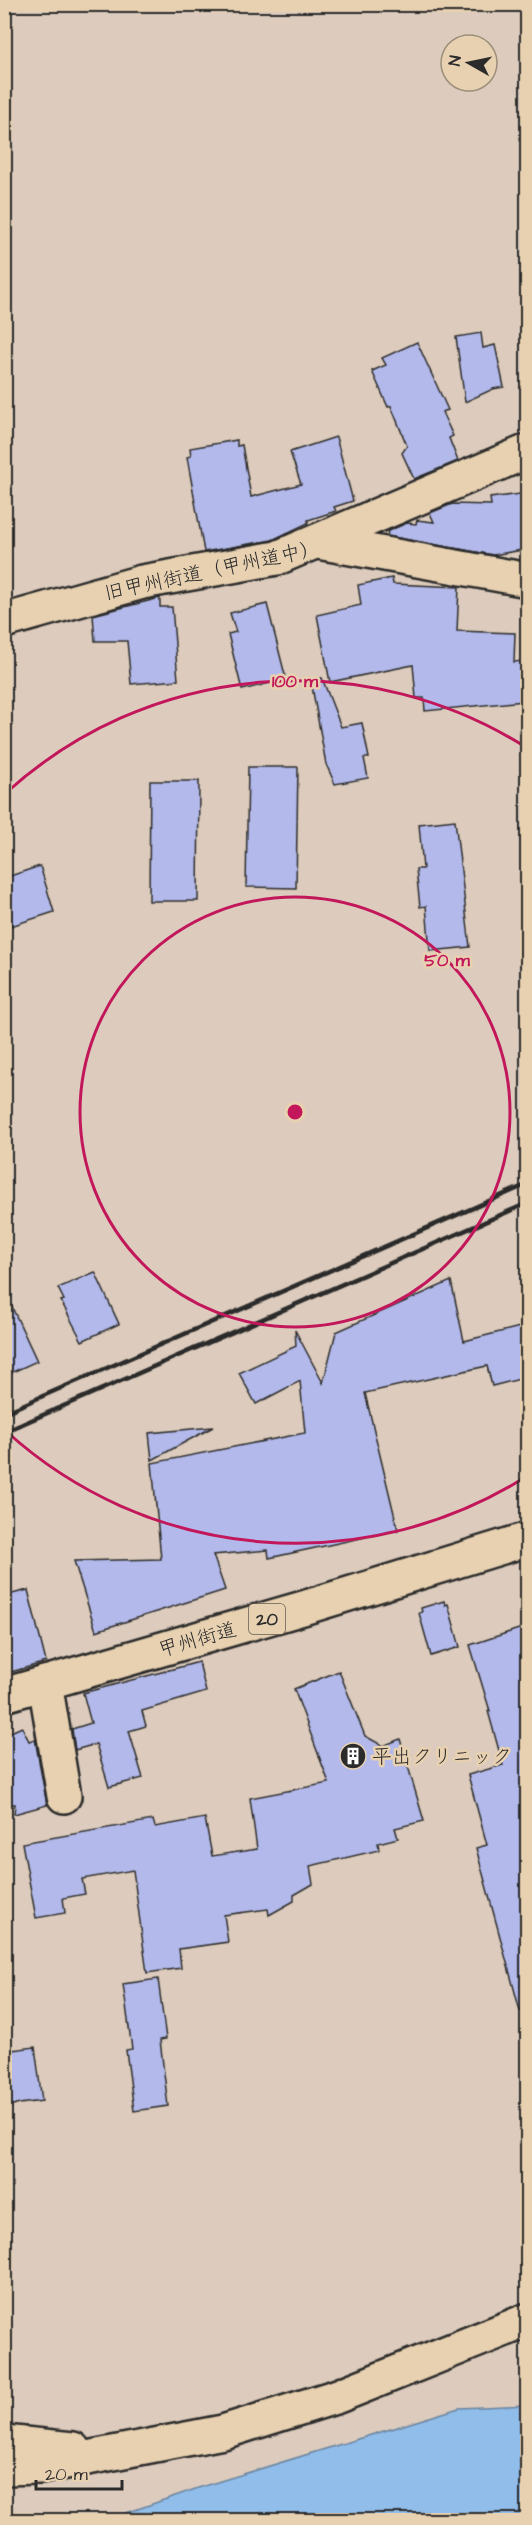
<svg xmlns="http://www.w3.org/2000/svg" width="532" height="2525" viewBox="0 0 532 2525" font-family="'Architects Daughter','Klee One',sans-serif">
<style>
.water{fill:#91bdea;stroke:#68839e;stroke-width:1.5}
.building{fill:#b3baeb;stroke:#2b2b2b;stroke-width:1.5}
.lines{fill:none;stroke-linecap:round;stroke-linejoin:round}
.street-casing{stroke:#2b2b2b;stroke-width:38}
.highway-casing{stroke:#2b2b2b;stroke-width:38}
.street{stroke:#e8d1b1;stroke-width:33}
.highway{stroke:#e8d1b1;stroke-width:33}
.rail{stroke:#2b2b2b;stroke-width:4.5}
.ring{fill:none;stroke:#c2185b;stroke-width:3}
.labels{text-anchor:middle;stroke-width:5;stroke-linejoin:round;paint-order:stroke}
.shield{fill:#e8d1b1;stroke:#645d53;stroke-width:1.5}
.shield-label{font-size:18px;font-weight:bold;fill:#2b2b2b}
.street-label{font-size:20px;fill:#2b2b2b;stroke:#e8d1b1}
.poi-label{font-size:20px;fill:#2b2b2b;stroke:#e8d1b1;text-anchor:start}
.centre{fill:#c2185b;stroke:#e8d1b1;stroke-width:3}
.ring-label{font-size:18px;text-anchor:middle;font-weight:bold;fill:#c2185b;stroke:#e8d1b1;stroke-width:5;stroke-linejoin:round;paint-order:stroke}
</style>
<rect width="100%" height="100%" fill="#ddccbd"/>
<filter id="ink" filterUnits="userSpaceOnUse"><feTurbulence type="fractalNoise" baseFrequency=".0167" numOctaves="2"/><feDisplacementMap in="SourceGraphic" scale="12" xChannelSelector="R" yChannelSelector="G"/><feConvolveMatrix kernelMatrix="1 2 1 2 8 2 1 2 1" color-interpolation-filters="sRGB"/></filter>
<g filter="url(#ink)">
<polygon class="water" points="527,2405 527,2520 106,2520 204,2486 459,2408"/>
<g class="building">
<polygon points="481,333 483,348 495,345 504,387 493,389 465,402 456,337"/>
<polygon points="417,342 448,410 442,412 453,436 449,438 458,461 414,479 402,453 407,446 391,406 388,407 372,371 386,365 382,358"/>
<polygon points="336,437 353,501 334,507 336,511 308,520 308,523 272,540 204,552 187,457 191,456 190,448 237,440 237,446 242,445 251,497 301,484 290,452"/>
<polygon points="528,493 528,549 493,555 387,536 388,531 407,523 416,524 417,520 434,522 430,513 452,504 491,505 490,498"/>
<polygon points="392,578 393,584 459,587 457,631 515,633 514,662 524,661 526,692 523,692 524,701 425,711 424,698 416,698 413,665 330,682 317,615 361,605 358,585"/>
<polygon points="160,598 160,607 172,607 178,680 131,684 127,641 95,641 93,615"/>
<polygon points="267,604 286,679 242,690 228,634 236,632 230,613"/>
<polygon points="322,678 341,727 362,723 369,758 364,758 368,778 335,784 326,764 311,681"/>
<polygon points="248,767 298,767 296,888 246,887"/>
<polygon points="150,781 199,781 198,901 149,901"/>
<polygon points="455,820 470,947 430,951 426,906 420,907 416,869 423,869 419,824"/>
<polygon points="40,866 54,912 11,926 11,923 4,925 4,878"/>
<polygon points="95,1272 119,1324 82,1341 61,1301 64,1300 58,1288"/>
<polygon points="451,1281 464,1341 528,1325 528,1377 492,1386 487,1366 365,1393 398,1530 269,1558 268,1550 213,1555 225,1590 96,1631 74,1561 161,1559 152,1463 305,1433 300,1381 256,1404 239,1373 296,1346 295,1330 323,1383 336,1332"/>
<polygon points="4,1290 37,1361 4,1376"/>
<polygon points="213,1427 152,1460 149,1433"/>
<polygon points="28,1590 46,1662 4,1674 4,1596"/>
<polygon points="444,1601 445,1605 448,1604 460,1647 431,1656 419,1613 422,1612 421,1608"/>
<polygon points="528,1626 528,2010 520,2011 476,1848 487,1845 468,1775 503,1765 488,1711 490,1711 470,1645"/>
<polygon points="199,1662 206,1692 142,1711 146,1726 129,1731 143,1778 109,1787 96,1744 75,1750 72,1729 91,1723 83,1693"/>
<polygon points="339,1671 365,1736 383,1746 400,1739 424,1821 395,1828 398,1838 378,1843 379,1850 310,1866 313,1884 294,1895 294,1901 269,1915 268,1909 224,1915 228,1942 179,1949 181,1968 147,1973 133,1870 82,1879 85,1894 63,1898 65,1913 36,1918 22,1843 153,1820 155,1827 205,1818 212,1856 257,1849 250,1798 329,1783 294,1689"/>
<polygon points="22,1727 29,1741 35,1739 47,1805 14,1814 15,1804 4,1806 4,1735"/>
<polygon points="158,1979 166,2039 160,2040 168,2106 134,2111 126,2050 132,2049 123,1984"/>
<polygon points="35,2047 42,2101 4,2106 4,2051"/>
</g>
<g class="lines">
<defs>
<g id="street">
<polyline points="318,542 528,580"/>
<polyline points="4,621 142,582 277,558 528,451"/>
<polyline points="45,1683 64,1796"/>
<polyline points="4,2442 73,2449"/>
<polyline points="4,2468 40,2467 223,2432 338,2396 528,2320"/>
</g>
<polyline id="highway" points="4,1695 303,1608 528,1539"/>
</defs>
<use href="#street" class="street-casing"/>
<use href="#highway" class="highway-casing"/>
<use href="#street" class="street"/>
<use href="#highway" class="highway"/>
<g class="rail">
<polyline points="4,1413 528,1184"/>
<polyline points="4,1432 528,1203"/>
</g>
</g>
</g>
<g class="ring">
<circle cx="295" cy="1112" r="215"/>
<path d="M527 1476A431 431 0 0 1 7 1432M7 792A431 431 0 0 1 527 748"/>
</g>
<defs>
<symbol id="building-disc" viewBox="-11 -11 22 22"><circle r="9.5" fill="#2b2b2b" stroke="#e8d1b1"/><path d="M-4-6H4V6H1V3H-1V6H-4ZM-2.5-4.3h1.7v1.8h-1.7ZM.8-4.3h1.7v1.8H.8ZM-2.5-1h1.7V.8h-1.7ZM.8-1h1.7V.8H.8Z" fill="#fff"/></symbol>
</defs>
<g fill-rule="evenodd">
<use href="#building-disc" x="338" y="1741" width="30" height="30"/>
</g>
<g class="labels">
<rect class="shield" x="249" y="1604" width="36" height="30" rx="4.5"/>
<g class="shield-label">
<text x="267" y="1625">20</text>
</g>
<g class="street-label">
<text transform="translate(212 570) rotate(-12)" y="7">旧甲州街道（甲州道中）</text>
<text transform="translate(197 1639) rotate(-16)" y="7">甲州街道</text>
</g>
<g class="poi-label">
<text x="372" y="1763">平出クリニック</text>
</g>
</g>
<circle cx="295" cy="1112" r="9" class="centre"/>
<g class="ring-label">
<text x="295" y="687">100 m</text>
<text x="447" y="966">50 m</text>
</g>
<rect width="532" height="2525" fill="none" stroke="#e8d1b1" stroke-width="24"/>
<rect x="12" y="12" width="508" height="2501" fill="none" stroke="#2b2b2b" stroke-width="2" filter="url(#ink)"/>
<g transform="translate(469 63) rotate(279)"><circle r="28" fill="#e8d1b1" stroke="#9c8f7b" stroke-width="1.5"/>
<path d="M0-4.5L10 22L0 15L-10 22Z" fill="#2b2b2b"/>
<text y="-9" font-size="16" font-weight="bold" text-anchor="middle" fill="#2b2b2b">N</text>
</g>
<path d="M36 2480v9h86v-9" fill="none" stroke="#2b2b2b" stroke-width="3"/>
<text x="45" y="2480" font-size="18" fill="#2b2b2b" stroke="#e8d1b1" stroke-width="4.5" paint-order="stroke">20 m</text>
</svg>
